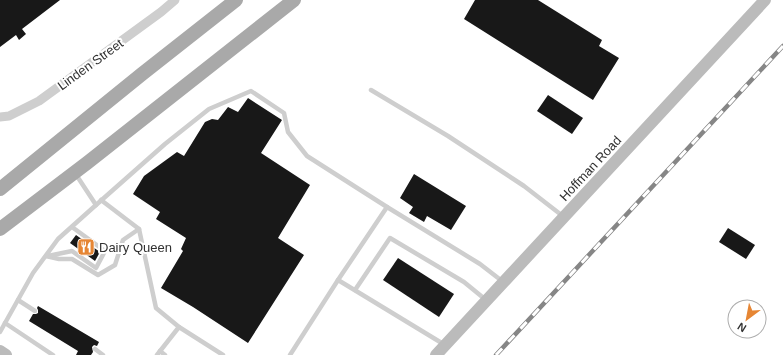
<svg xmlns="http://www.w3.org/2000/svg" width="783" height="355" viewBox="0 0 783 355" font-family="Arial,sans-serif">
<style>
.building{fill:#181818}
.lines{fill:none;stroke-linecap:round;stroke-linejoin:round}
.lane{stroke:#cecece;stroke-width:4.5}
.street{stroke:#cecece;stroke-width:9}
.secondary{stroke:#bbb;stroke-width:12}
.primary{stroke:#a9a9a9;stroke-width:14}
.rail-casing{stroke:#868686;stroke-width:4.5}
.rail{stroke:#fff;stroke-width:3;stroke-dasharray:9;stroke-linecap:butt}
.labels{text-anchor:middle;stroke-width:4;stroke-linejoin:round;paint-order:stroke}
.street-label{font-size:13px;fill:#313131;stroke:#fff}
.poi-label{font-size:13px;fill:#313131;stroke:#fff;text-anchor:start}
</style>
<rect width="100%" height="100%" fill="#fff"/>
<g class="building">
<polygon points="0,0 60,0 22,29 26,34 19,40 16,35 0,47"/>
<polygon points="475,0 538,0 602,40 599,46 619,58 593,100 464,19"/>
<polygon points="548,95 583,118 572,134 537,111"/>
<polygon points="248,98 282,120 261,153 310,185 278,238 304,255 248,343 193,307 161,288 183,251 181,249 186,238 156,219 160,212 133,194 144,176 177,152 184,156 205,122 212,119 218,120 228,107 238,112"/>
<polygon points="414,174 466,206 451,230 427,216 424,222 409,213 413,207 400,198"/>
<polygon points="728,228 755,245 746,259 719,242"/>
<polygon points="76,235 100,252 95,261 70,243"/>
<polygon points="398,258 454,294 439,317 383,280"/>
<polygon points="38,306 99,342 97,346 94,345 92,347 93,352 91,355 76,355 78,351 29,321 33,314 36,314 38,313 38,310 37,308"/>
</g>
<g class="lines">
<g class="lane">
<polyline points="371,90 448,136 524,186 564,217"/>
<polyline points="101,200 139,229 156,308 179,327"/>
<polyline points="96,205 165,144 209,109 251,91 284,113 288,132 307,156 387,207"/>
<polyline points="46,256 59,259 72,259 98,275 115,265 123,240 139,229"/>
<polyline points="48,256 72,251 96,268 105,251 72,227"/>
<polyline points="338,280 387,207 480,264 502,281"/>
<polyline points="355,290 390,238 464,282 486,300"/>
<polyline points="18,300 35,311"/>
<polyline points="5,323 53,355"/>
<polyline points="0,332 33,273 58,239 96,205 75,173"/>
<polyline points="95,349 103,355"/>
<polyline points="160,351 165,355"/>
<polyline points="157,355 179,327 223,355"/>
<polyline points="290,355 338,280 445,345"/>
</g>
<polyline class="street" points="0,117 9,116 39,101 161,12 175,0"/>
<g class="secondary">
<polyline points="0,351 6,355"/>
<polyline points="436,355 765,0"/>
</g>
<g class="primary">
<polyline points="0,189 142,74 236,0"/>
<polyline points="0,229 87,163 294,0"/>
</g>
<defs>
<polyline id="rail" points="496,355 783,46"/>
</defs>
<use href="#rail" class="rail-casing"/>
<use href="#rail" class="rail"/>
</g>
<defs>
<symbol id="restaurant-square" viewBox="-11 -11 22 22"><rect x="-9" y="-9" width="18" height="18" rx="4" fill="#e68634" stroke="#fff"/><path d="M-5-6h1v4h1v-4h1v4h1v-4h1v5L-1.5 .5V6h-2V.5L-5-1ZM5-6V6H3V1.5H1.5Q1.5-4 5-6Z" fill="#fff"/></symbol>
</defs>
<g fill-rule="evenodd">
<use href="#restaurant-square" x="76" y="237" width="20" height="20"/>
</g>
<g class="labels">
<g class="street-label">
<text transform="translate(90 64) rotate(-36)" y="5">Linden Street</text>
<text transform="translate(590 168) rotate(-47)" y="5">Hoffman Road</text>
</g>
<g class="poi-label">
<text x="99" y="252">Dairy Queen</text>
</g>
</g>
<g transform="translate(747 319) rotate(212)"><circle r="19" fill="#ffffff" stroke="#adadad"/>
<path d="M0-3L7 15L0 10L-7 15Z" fill="#e68634"/>
<text y="-6" font-size="11" font-weight="bold" text-anchor="middle" fill="#313131">N</text>
</g>
</svg>
